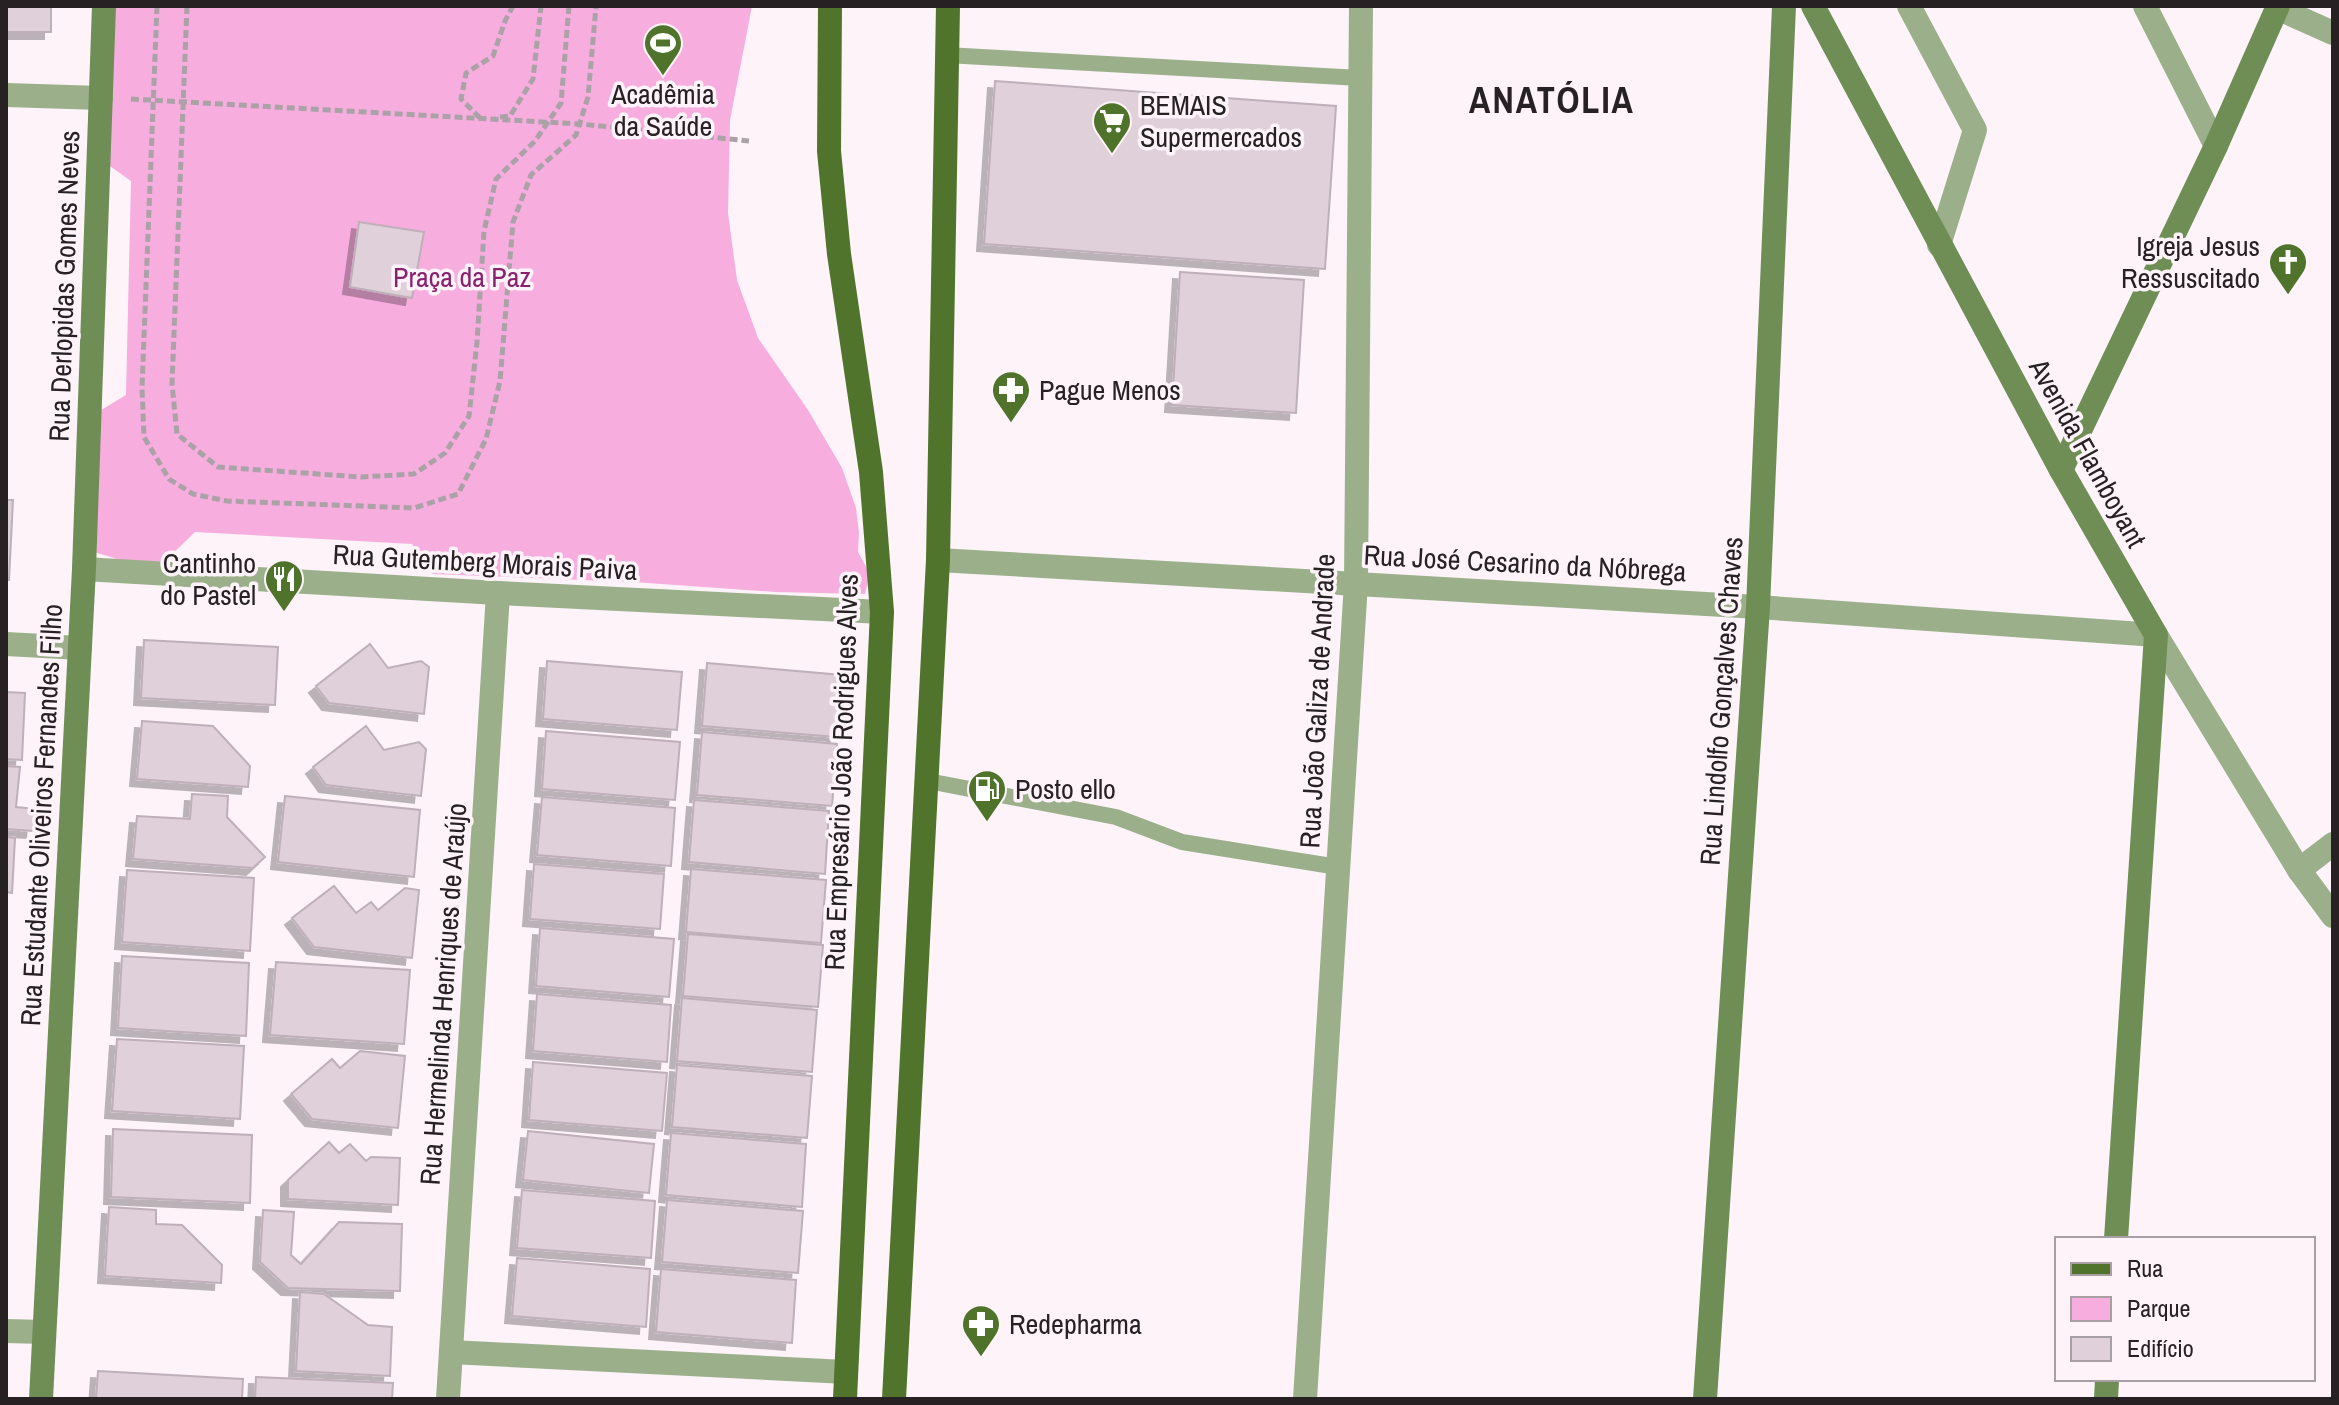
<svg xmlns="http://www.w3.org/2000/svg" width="2339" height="1405" viewBox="0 0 2339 1405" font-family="'Archivo Narrow',sans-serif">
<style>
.green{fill:#f7adde}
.building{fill:#e0d0da;stroke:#bfafb9;stroke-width:2;filter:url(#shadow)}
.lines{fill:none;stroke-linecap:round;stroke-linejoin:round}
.path{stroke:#aba2a7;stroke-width:5;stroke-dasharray:8 4;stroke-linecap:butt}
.lane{stroke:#9bb08a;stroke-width:16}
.street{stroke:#9bb08a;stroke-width:24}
.secondary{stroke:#6f8e55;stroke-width:24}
.primary{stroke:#50742b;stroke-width:24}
.labels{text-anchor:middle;stroke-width:7;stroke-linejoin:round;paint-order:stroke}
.poi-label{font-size:28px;fill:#272124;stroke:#fdf3f9;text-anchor:start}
.park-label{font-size:28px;fill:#88226f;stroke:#fdf3f9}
.street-label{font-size:28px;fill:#272124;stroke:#fdf3f9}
.district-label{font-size:36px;font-weight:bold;letter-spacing:2px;fill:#272124;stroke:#fdf3f9}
</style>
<defs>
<filter id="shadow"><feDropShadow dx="-7" dy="7" stdDeviation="0" flood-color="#0004"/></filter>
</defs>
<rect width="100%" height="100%" fill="#fdf3f9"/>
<polygon class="green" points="115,6 752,6 730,120 728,213 737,280 758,338 808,410 842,468 856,508 859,533 858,552 870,574 865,594 775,592 633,582 433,574 412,544 195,532 164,562 124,561 94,552 98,412 126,395 131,181 107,164"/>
<g class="building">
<rect x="6" y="6" width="45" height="26"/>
<polygon points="995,81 1336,106 1325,269 984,244"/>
<polygon points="359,222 424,232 412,298 350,287"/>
<polygon points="1180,272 1304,280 1296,413 1172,405"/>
<polygon points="6,500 13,500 9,580 6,580"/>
<polygon points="144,640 278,647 275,705 141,698"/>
<polygon points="370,644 388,668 421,661 429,667 424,714 329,703 316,686"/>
<polygon points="547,661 682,672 677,730 543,719"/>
<polygon points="707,663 842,675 837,737 702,726"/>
<polygon points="6,692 25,693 22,760 6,759"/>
<polygon points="142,721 213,726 250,766 248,787 137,779"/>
<polygon points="366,726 384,750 419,742 426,749 421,796 326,785 313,767"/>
<polygon points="546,731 680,742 675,800 542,789"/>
<polygon points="702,732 837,744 832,806 697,795"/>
<polygon points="6,766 20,767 16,807 35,809 33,831 6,829"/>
<polygon points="192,794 228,796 227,817 265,857 253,868 133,859 137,816 190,819"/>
<polygon points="285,796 420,810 414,877 278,862"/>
<polygon points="542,797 675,808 671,866 537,855"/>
<polygon points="694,800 829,811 825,874 689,862"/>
<polygon points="6,837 15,838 12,893 6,892"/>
<polygon points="534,864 664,874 660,929 530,919"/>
<polygon points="691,869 826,880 821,943 686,932"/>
<polygon points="127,870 254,878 250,951 122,942"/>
<polygon points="334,886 356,913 371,902 378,910 405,888 419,890 412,958 314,947 292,918"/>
<polygon points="540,928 674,939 669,997 536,986"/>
<polygon points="688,934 823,945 818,1007 683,996"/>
<polygon points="122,956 249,963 246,1036 118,1028"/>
<polygon points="276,962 410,970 404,1044 270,1035"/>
<polygon points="537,994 671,1005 667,1062 533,1051"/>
<polygon points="682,998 817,1010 812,1072 677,1061"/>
<polygon points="117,1039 244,1046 240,1119 112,1111"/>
<polygon points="360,1051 405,1056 398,1128 312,1119 291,1094 332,1059 340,1068"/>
<polygon points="533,1062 667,1073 662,1131 529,1120"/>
<polygon points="677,1065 812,1076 807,1138 672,1127"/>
<polygon points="113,1129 252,1135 250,1203 111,1197"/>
<polygon points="528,1131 654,1144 649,1193 523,1180"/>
<polygon points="671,1133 806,1144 802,1207 666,1195"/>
<polygon points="329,1142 339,1153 350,1144 366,1161 371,1157 400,1158 398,1205 288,1199 288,1180"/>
<polygon points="522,1190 655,1201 651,1258 517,1248"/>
<polygon points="667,1200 803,1211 798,1273 662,1262"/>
<polygon points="109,1207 156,1210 156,1224 182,1225 222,1265 221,1283 105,1276"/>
<polygon points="263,1210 294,1212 291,1255 301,1264 339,1222 402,1224 400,1291 288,1288 260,1262"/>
<polygon points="517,1258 650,1269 646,1327 512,1316"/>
<polygon points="661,1269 796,1280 792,1343 656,1332"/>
<polygon points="300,1292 324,1294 368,1325 392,1327 390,1376 296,1371"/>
<polygon points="98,1371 243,1379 242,1399 96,1399"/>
<polygon points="256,1377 393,1383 392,1399 255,1399"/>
</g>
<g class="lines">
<g class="path">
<polyline points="157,6 142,388 144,437 169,479 193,494 227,501 414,508 458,494 486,439 500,381 513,222 531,175 576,135 588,97 596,6"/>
<polyline points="187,6 172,384 177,434 218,467 361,477 414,474 445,453 469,416 477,342 484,231 496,179 535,141 561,103 569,6"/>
<polyline points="131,99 580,124 749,141"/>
<polyline points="500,117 510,116 533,79 541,6"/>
<polyline points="480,118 461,99 466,73 493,56 505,21 513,6"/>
</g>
<g class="lane">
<polyline points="946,55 1360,78"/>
<polyline points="928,781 1116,817 1182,842 1338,867"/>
</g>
<g class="street">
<polyline points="1909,6 1975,130 1939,245"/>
<polyline points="2145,6 2216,146"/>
<polyline points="2277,8 2333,33"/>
<polyline points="6,95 101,98"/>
<polyline points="938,560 1758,607 2156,635 2299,870 2333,916"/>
<polyline points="84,569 498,593 882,612"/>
<polyline points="6,644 80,648"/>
<polyline points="2299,870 2333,844"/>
<polyline points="6,1331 44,1332"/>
<polyline points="451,1352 846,1372"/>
<polyline points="448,1399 498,593"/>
<polyline points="1305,1399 1356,583 1361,6"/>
</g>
<g class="secondary">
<polyline points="1813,6 2061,470 2156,635 2116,1239"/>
<polyline points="2061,470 2216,146 2278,6"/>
<polyline points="41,1399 84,569 104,6"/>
<polyline points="1705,1399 1758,607 1784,6"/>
<polyline points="2106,1399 2107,1379"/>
</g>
<g class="primary">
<polyline points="830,6 829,151 839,254 871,472 882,612 845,1399"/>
<polyline points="894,1399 938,560 948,6"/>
</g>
</g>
<defs>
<symbol id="stadium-pin" viewBox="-11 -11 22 30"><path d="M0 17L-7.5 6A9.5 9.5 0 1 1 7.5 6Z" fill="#50732c" stroke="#fdf3f9"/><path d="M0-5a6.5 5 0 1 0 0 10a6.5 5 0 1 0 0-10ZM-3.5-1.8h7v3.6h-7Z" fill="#fff"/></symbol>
<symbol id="supermarket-pin" viewBox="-11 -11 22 30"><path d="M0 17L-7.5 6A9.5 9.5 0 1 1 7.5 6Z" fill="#50732c" stroke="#fdf3f9"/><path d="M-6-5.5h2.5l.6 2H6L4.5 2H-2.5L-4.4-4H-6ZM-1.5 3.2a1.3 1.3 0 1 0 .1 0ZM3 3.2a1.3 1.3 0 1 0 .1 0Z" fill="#fff"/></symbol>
<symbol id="church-pin" viewBox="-11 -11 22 30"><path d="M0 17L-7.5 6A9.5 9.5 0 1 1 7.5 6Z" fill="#50732c" stroke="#fdf3f9"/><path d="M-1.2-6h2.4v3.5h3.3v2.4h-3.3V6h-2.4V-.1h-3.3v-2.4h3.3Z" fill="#fff"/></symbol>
<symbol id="pharmacy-pin" viewBox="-11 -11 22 30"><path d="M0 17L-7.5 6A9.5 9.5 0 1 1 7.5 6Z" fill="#50732c" stroke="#fdf3f9"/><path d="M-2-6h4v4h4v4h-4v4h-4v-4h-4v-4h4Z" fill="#fff"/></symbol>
<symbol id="restaurant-pin" viewBox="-11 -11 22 30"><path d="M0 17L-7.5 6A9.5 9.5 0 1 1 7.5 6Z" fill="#50732c" stroke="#fdf3f9"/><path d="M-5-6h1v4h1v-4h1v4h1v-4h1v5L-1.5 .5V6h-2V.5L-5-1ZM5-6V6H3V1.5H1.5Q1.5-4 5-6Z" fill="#fff"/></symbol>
<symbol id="fuel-pin" viewBox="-11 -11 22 30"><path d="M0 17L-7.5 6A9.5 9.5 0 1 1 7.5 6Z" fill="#50732c" stroke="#fdf3f9"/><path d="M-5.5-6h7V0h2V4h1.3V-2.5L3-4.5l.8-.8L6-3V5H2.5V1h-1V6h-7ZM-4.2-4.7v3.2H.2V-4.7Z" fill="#fff"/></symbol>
</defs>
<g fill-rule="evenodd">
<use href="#stadium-pin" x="641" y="21" width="44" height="60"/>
<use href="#supermarket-pin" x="1090" y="99" width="44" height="60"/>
<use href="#church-pin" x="2266" y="240" width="44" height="60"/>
<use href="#pharmacy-pin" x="989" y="368" width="44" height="60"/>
<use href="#restaurant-pin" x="262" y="557" width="44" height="60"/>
<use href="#fuel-pin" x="965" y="767" width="44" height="60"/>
<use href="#pharmacy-pin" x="959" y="1302" width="44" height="60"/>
</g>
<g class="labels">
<g class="poi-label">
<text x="663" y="104" text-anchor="middle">Acadêmia<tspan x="663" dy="32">da Saúde</tspan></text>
<text x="1140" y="115">BEMAIS<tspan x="1140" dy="32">Supermercados</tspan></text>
<text x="2260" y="256" text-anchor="end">Igreja Jesus<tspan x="2260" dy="32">Ressuscitado</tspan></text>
<text x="1039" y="400">Pague Menos</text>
<text x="256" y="573" text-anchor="end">Cantinho<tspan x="256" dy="32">do Pastel</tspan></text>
<text x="1015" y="799">Posto ello</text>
<text x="1009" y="1334">Redepharma</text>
</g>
<g class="park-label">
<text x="462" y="287">Praça da Paz</text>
</g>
<g class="street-label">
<text transform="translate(64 286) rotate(-88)" y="10">Rua Derlopidas Gomes Neves</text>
<text transform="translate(2088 453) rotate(61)" y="10">Avenida Flamboyant</text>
<text transform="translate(485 562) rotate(3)" y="10">Rua Gutemberg Morais Paiva</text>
<text transform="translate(1525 563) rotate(3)" y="10">Rua José Cesarino da Nóbrega</text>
<text transform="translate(1317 701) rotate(-87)" y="10">Rua João Galiza de Andrade</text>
<text transform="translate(1721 701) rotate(-86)" y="10">Rua Lindolfo Gonçalves Chaves</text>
<text transform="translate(841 772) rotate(-88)" y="10">Rua Empresário João Rodrigues Alves</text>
<text transform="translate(41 815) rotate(-87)" y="10">Rua Estudante Oliveiros Fernandes Filho</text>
<text transform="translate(443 994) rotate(-86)" y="10">Rua Hermelinda Henriques de Araújo</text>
</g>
<g class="district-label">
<text x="1552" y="113">ANATÓLIA</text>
</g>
</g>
<rect width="2339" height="1405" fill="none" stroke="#272124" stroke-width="16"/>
<rect x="2055" y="1237" width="260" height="144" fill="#fdf3f9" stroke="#a79fa4" stroke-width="2"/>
<rect x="2071" y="1263" width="40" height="12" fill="#50742b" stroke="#a79fa4" stroke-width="2"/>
<text x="2127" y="1277" font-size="24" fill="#272124">Rua</text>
<rect x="2071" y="1297" width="40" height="24" fill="#f7adde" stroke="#a79fa4" stroke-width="2"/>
<text x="2127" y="1317" font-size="24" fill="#272124">Parque</text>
<rect x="2071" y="1337" width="40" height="24" fill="#e0d0da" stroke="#a79fa4" stroke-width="2"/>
<text x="2127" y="1357" font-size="24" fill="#272124">Edifício</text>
</svg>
